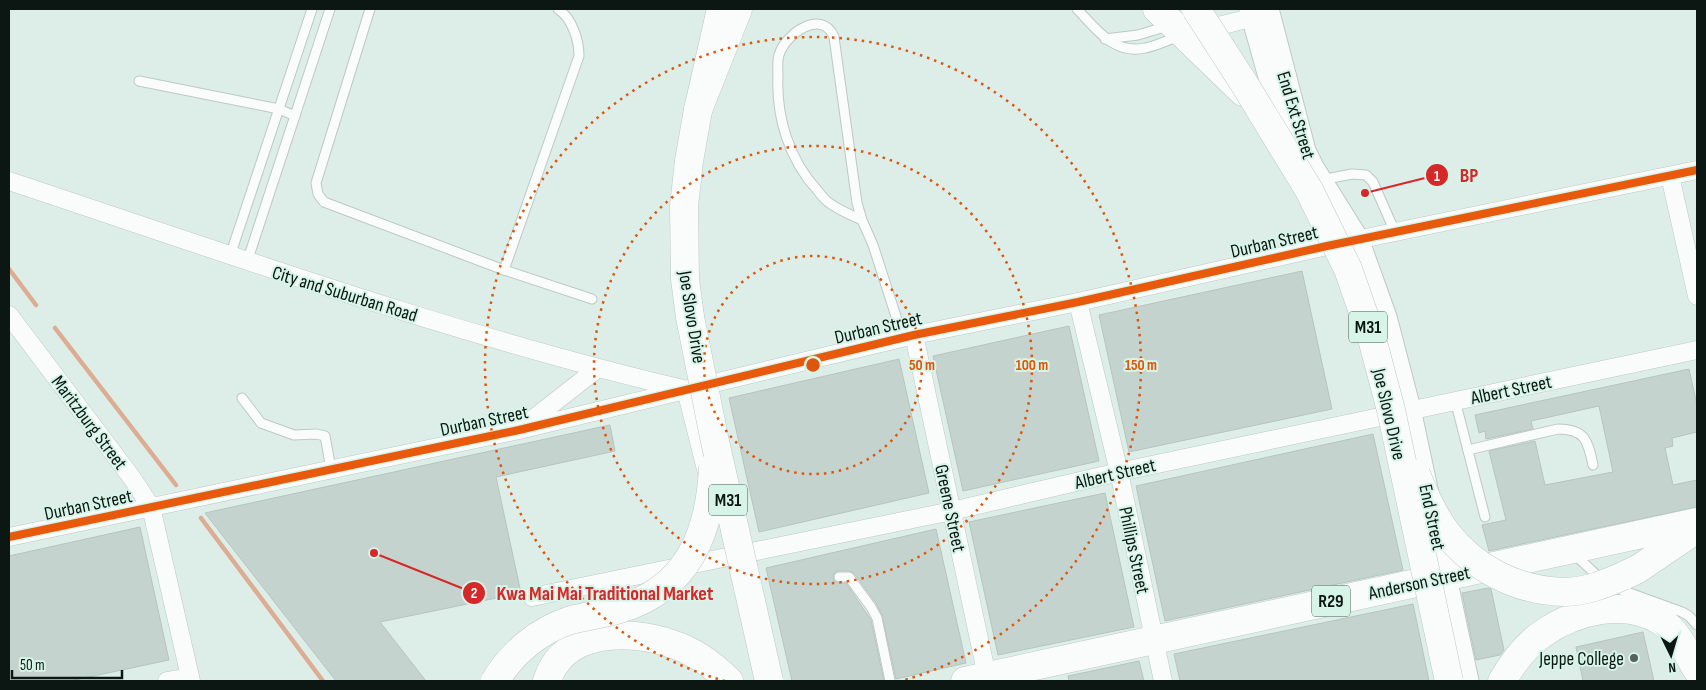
<svg xmlns="http://www.w3.org/2000/svg" width="1706" height="690" viewBox="0 0 1706 690" font-family="'Sofia Sans Condensed',sans-serif">
<style>
.lines{fill:none;stroke-linecap:round;stroke-linejoin:round}
.stream{stroke:#dcac93;stroke-width:4.5}
.building{fill:#c5d3ce;stroke:#b7c4bf}
.service-casing{stroke:#bcc9c4;stroke-width:11}
.minor-casing{stroke:#bcc9c4;stroke-width:19}
.tertiary-casing{stroke:#bcc9c4;stroke-width:23}
.primary-casing{stroke:#bcc9c4;stroke-width:29}
.motorway-casing{stroke:#bcc9c4;stroke-width:29}
.service{stroke:#fafcfc;stroke-width:9}
.minor{stroke:#fafcfc;stroke-width:18}
.tertiary{stroke:#fafcfc;stroke-width:21}
.primary{stroke:#fafcfc;stroke-width:28}
.motorway{stroke:#fafcfc;stroke-width:28}
.primary-bridge-casing{stroke:#bcc9c4;stroke-width:29;stroke-linecap:butt}
.primary-bridge{stroke:#fafcfc;stroke-width:28}
.cycleway-casing{stroke:#d7f4e9;stroke-width:11}
.cycleway{stroke:#e8590c;stroke-width:8}
.ring{fill:none;stroke:#dd560c;stroke-width:2.5;stroke-dasharray:2.5 5}
.poi-dot{fill:#55625e;stroke:#d7f4e9;stroke-width:2}
.labels{text-anchor:middle;stroke-width:4;stroke-linejoin:round;paint-order:stroke}
.shield{fill:#d7f4e9;stroke:#495953;stroke-width:1}
.shield-label{font-size:18px;font-weight:bold;fill:#0c1613}
.street-label{font-size:19px;fill:#0c1613;stroke:#d7f4e9}
.poi-label{font-size:19px;fill:#0c1613;stroke:#d7f4e9;text-anchor:end}
.centre{fill:#dd560c;stroke:#d7f4e9;stroke-width:2.5}
.ring-label{font-size:15px;text-anchor:middle;font-weight:bold;fill:#dd560c;stroke:#d7f4e9;stroke-width:4;stroke-linejoin:round;paint-order:stroke}
.leader{fill:none;stroke:#d62828;stroke-width:2}
.callout-dot{fill:#d62828;stroke:#d7f4e9;stroke-width:2}
.mark-label{font-size:15px;text-anchor:middle;font-weight:bold;fill:#fff}
.callout-label{font-size:20px;text-anchor:middle;font-weight:bold;fill:#d62828;stroke:#d7f4e9;stroke-width:4;stroke-linejoin:round;paint-order:stroke}
</style>
<rect width="100%" height="100%" fill="#ddeee8"/>
<g class="lines">
<g class="stream">
<polyline points="9,269 36,305"/>
<polyline points="55,328 176,485"/>
<polyline points="201,518 323,681"/>
</g>
</g>
<g class="building">
<polygon points="1302,271 1332,409 1129,452 1099,315"/>
<polygon points="1069,326 1099,461 963,491 933,356"/>
<polygon points="899,359 929,493 759,532 729,398"/>
<polygon points="1689,369 1697,405 1697,432 1672,438 1673,446 1665,448 1673,485 1697,480 1697,507 1489,551 1482,525 1506,520 1489,451 1535,441 1545,485 1613,472 1599,406 1531,421 1533,429 1486,439 1485,431 1479,433 1475,415"/>
<polygon points="610,425 615,451 496,477 521,593 380,622 426,681 336,681 205,513"/>
<polygon points="1373,434 1403,570 1165,621 1136,486"/>
<polygon points="1105,493 1134,627 998,655 969,522"/>
<polygon points="140,527 169,660 70,681 9,681 9,556"/>
<polygon points="936,529 966,663 896,679 882,615 876,603 854,573 849,571 839,571 833,574 834,581 839,583 846,583 871,620 884,681 792,681 766,568"/>
<polygon points="1488,588 1491,589 1504,650 1500,655 1476,660 1462,593"/>
<polygon points="1413,604 1429,681 1180,681 1174,654"/>
<polygon points="1643,632 1654,681 1583,681 1576,647"/>
<polygon points="1139,661 1144,681 1069,681 1068,676"/>
</g>
<g class="lines">
<defs>
<g id="service">
<polyline points="370,9 316,183 318,194 324,202 504,270 592,299"/>
<path d="M1077,9C1096,29 1114,55 1145,48C1156,46 1168,40 1179,36"/>
<polyline points="1105,39 1138,35 1168,26"/>
<polyline points="139,81 279,109 295,116"/>
<polyline points="1321,180 1352,174 1366,175 1373,182 1395,232"/>
<path d="M862,220C851,215 838,210 828,202C824,199 821,195 818,191C789,160 776,117 778,75C778,69 777,61 779,55C785,34 822,8 834,37L857,203L862,220L873,245L903,338"/>
<polyline points="230,256 312,9"/>
<polyline points="247,262 330,9"/>
<path d="M504,270L579,56C579,40 572,18 558,9"/>
<polyline points="242,398 261,423 294,435 316,434 325,436 331,469"/>
<polyline points="1455,400 1485,517"/>
<path d="M1468,450L1558,429C1586,429 1588,442 1593,465"/>
<polyline points="1573,553 1602,580"/>
<polyline points="839,577 849,577 871,607 877,618 890,681"/>
<polyline points="1613,587 1682,612 1689,616 1697,625"/>
</g>
<g id="minor">
<polyline points="1199,31 1266,14"/>
<polyline points="1670,176 1697,296"/>
<path d="M9,181C232,255 454,335 683,389"/>
<polyline points="1078,302 1119,472 1163,681"/>
<polyline points="9,315 132,478 151,507 191,681"/>
<polyline points="914,335 988,681"/>
<polyline points="686,390 709,481"/>
<polyline points="524,426 597,369"/>
<polyline points="9,537 519,430 914,335 1078,302 1327,246 1697,170"/>
<polyline points="532,597 952,511 1119,472 1697,350"/>
<polyline points="167,681 190,677"/>
</g>
<g id="tertiary">
<polyline points="1250,9 1287,141"/>
<polyline points="1268,9 1305,151 1313,167 1358,239 1386,317 1410,409 1468,681"/>
</g>
<g id="primary">
<polyline points="1157,9 1243,92"/>
<polyline points="690,317 685,279 684,206 689,161 698,110 721,9"/>
<polyline points="1623,576 1638,569 1697,529"/>
<path d="M547,681C563,629 629,629 672,644C694,651 713,665 729,681"/>
<polyline points="965,681 1697,522"/>
<path d="M1502,681C1512,664 1525,646 1542,634C1575,611 1624,598 1661,621C1678,632 1687,653 1697,670"/>
</g>
<polyline id="motorway" points="698,110 738,9"/>
</defs>
<use href="#service" class="service-casing"/>
<use href="#minor" class="minor-casing"/>
<use href="#tertiary" class="tertiary-casing"/>
<use href="#primary" class="primary-casing"/>
<use href="#motorway" class="motorway-casing"/>
<use href="#service" class="service"/>
<use href="#minor" class="minor"/>
<use href="#tertiary" class="tertiary"/>
<use href="#primary" class="primary"/>
<use href="#motorway" class="motorway"/>
<defs>
<g id="primary-bridge">
<polyline points="1196,9 1245,85 1309,190 1348,269 1371,335 1391,410 1449,681"/>
<polyline points="690,317 714,437 769,681"/>
<path d="M1416,474C1424,494 1433,515 1446,532C1474,569 1518,591 1564,592C1585,592 1605,584 1623,576"/>
<path d="M495,681C512,653 539,630 571,620C587,616 604,614 620,609C688,588 710,534 713,467"/>
</g>
</defs>
<use href="#primary-bridge" class="primary-bridge-casing"/>
<use href="#primary-bridge" class="primary-bridge"/>
<defs>
<polyline id="cycleway" points="9,537 519,430 914,335 1078,302 1327,246 1697,170"/>
</defs>
<use href="#cycleway" class="cycleway-casing"/>
<use href="#cycleway" class="cycleway"/>
</g>
<g class="ring">
<circle cx="813" cy="365" r="109"/>
<circle cx="813" cy="365" r="219"/>
<path d="M725 681A328 328 0 1 1 901 681"/>
</g>
<circle class="poi-dot" cx="1634" cy="658" r="5"/>
<g class="labels">
<g class="shield">
<rect x="1349" y="311.5" width="38" height="31" rx="4"/>
<rect x="709" y="484.5" width="38" height="31" rx="4"/>
<rect x="1312" y="585.5" width="38" height="31" rx="4"/>
</g>
<g class="shield-label">
<text x="1368" y="333">M31</text>
<text x="728" y="506">M31</text>
<text x="1331" y="607">R29</text>
</g>
<g class="street-label">
<text transform="translate(1297 115) rotate(73)" y="7">End Ext Street</text>
<text transform="translate(1274 241) rotate(-13)" y="7">Durban Street</text>
<text transform="translate(345 293) rotate(17)" y="7">City and Suburban Road</text>
<text transform="translate(693 317) rotate(81)" y="7">Joe Slovo Drive</text>
<text transform="translate(878 327) rotate(-13)" y="7">Durban Street</text>
<text transform="translate(1511 389) rotate(-12)" y="7">Albert Street</text>
<text transform="translate(1390 414) rotate(77)" y="7">Joe Slovo Drive</text>
<text transform="translate(484 420) rotate(-12)" y="7">Durban Street</text>
<text transform="translate(90 422) rotate(53)" y="7">Maritzburg Street</text>
<text transform="translate(1115 473) rotate(-13)" y="7">Albert Street</text>
<text transform="translate(88 504) rotate(-12)" y="7">Durban Street</text>
<text transform="translate(951 508) rotate(78)" y="7">Greene Street</text>
<text transform="translate(1433 517) rotate(78)" y="7">End Street</text>
<text transform="translate(1135 550) rotate(78)" y="7">Phillips Street</text>
<text transform="translate(1419 582) rotate(-12)" y="7">Anderson Street</text>
</g>
<g class="poi-label">
<text x="1624" y="665">Jeppe College</text>
</g>
</g>
<circle cx="813" cy="365" r="8" class="centre"/>
<g class="ring-label">
<text x="922" y="370">50 m</text>
<text x="1032" y="370">100 m</text>
<text x="1141" y="370">150 m</text>
</g>
<path class="leader" d="M1365 193L1437 175M374 553L474 593"/>
<g class="callout-dot">
<circle cx="1365" cy="193" r="5"/>
<circle cx="374" cy="553" r="5"/>
<circle cx="1437" cy="175" r="12"/>
<circle cx="474" cy="593" r="12"/>
</g>
<g class="mark-label">
<text x="1437" y="181">1</text>
<text x="474" y="598">2</text>
</g>
<g class="callout-label">
<text x="1469" y="182">BP</text>
<text x="605" y="600">Kwa Mai Mai Traditional Market</text>
</g>
<rect width="1706" height="690" fill="none" stroke="#0c1613" stroke-width="20"/>
<g transform="translate(1671 655) rotate(175)" stroke="#d7f4e9" stroke-width="4" paint-order="stroke">
<path d="M0-4L9 19L0 12L-9 19Z" fill="#0c1613"/>
<text y="-8" font-size="14" font-weight="bold" text-anchor="middle" fill="#0c1613">N</text>
</g>
<path d="M12 670v8h110v-8" fill="none" stroke="#0c1613" stroke-width="2.5"/>
<text x="20" y="670" font-size="15" fill="#0c1613" stroke="#d7f4e9" stroke-width="4" paint-order="stroke">50 m</text>
</svg>
